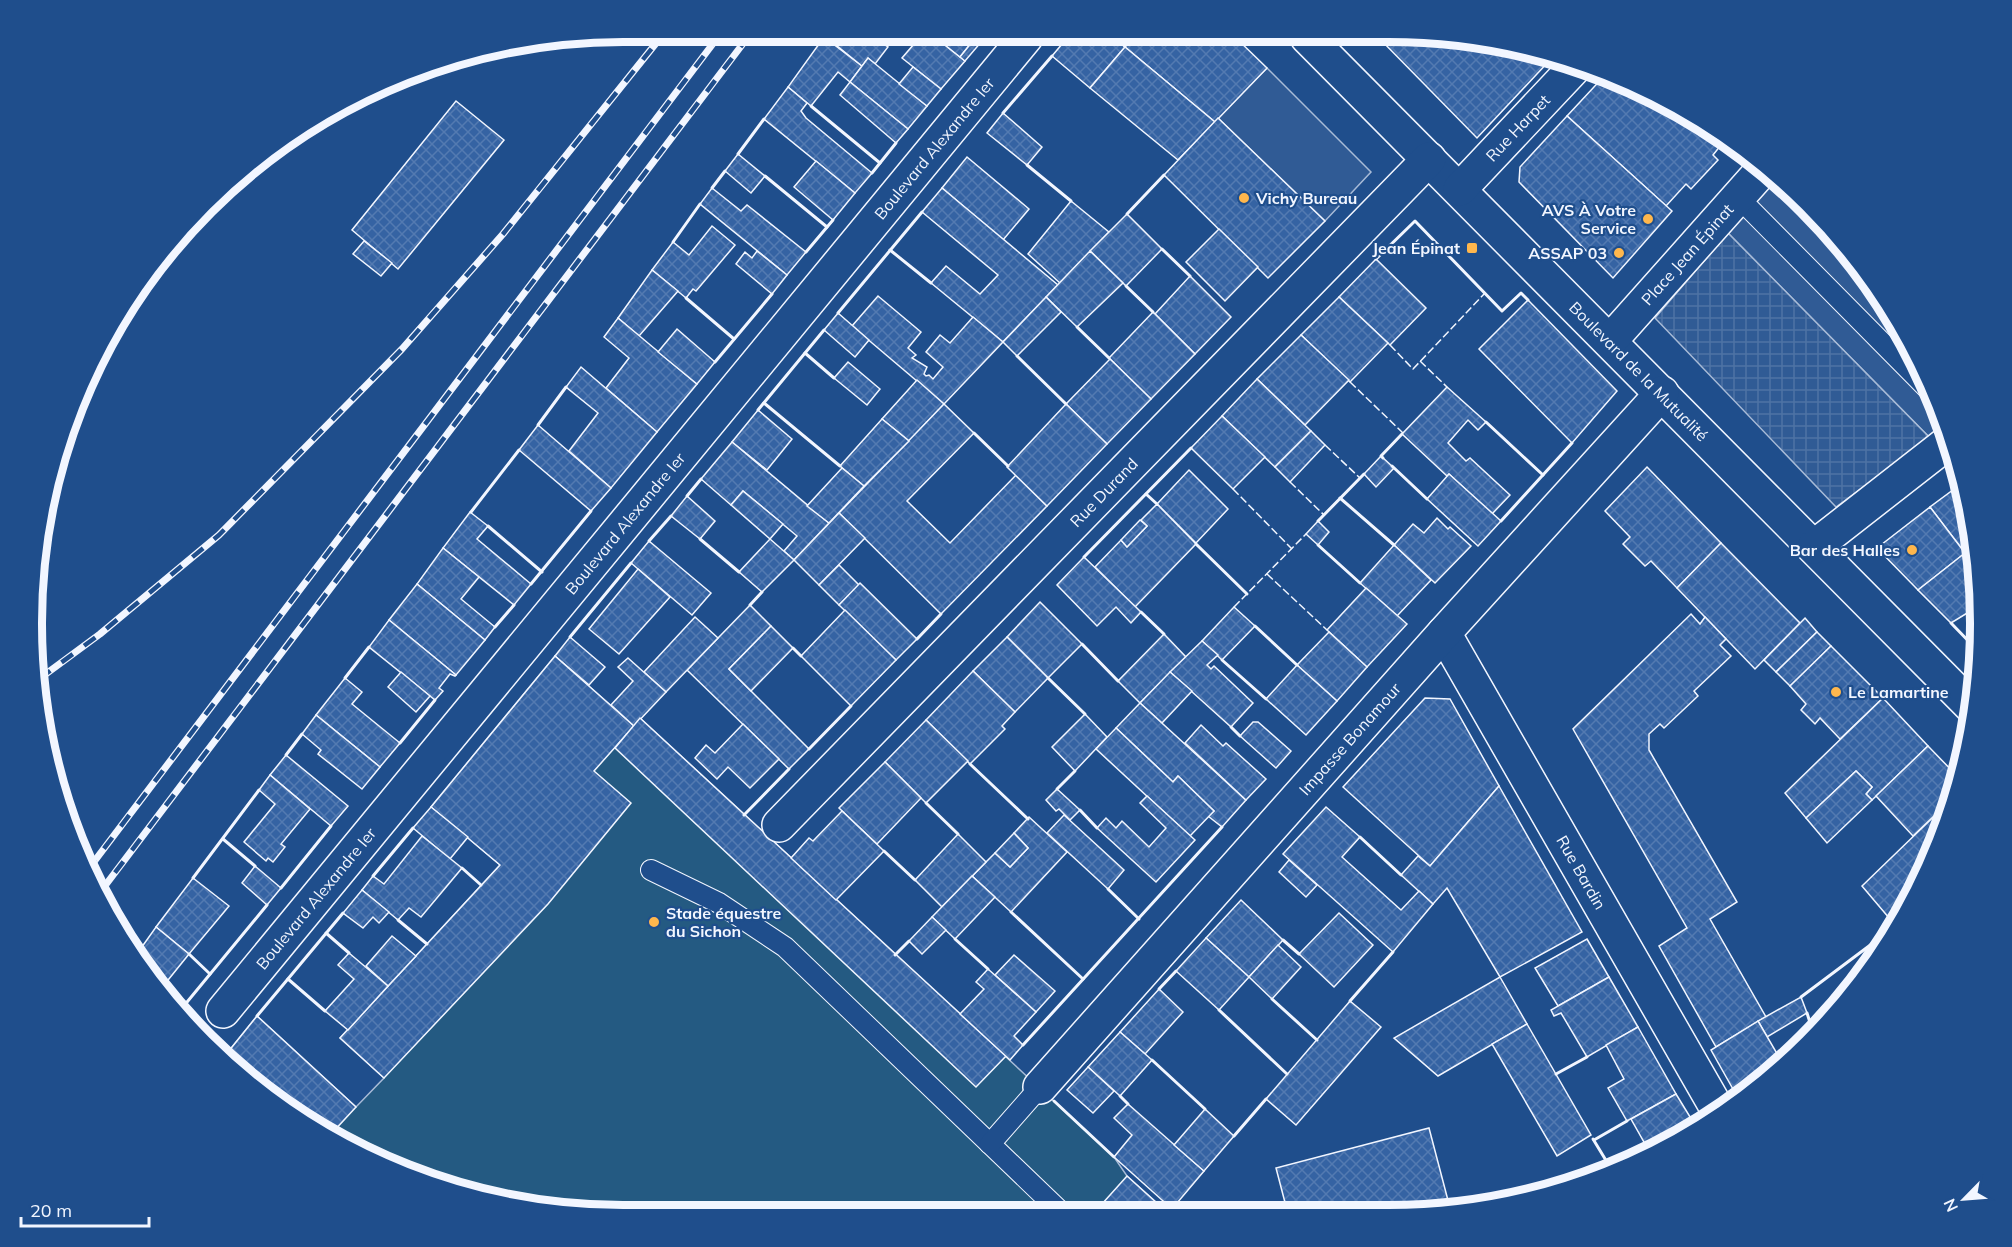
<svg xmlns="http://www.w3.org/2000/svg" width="2012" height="1247" viewBox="0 0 2012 1247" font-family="Mulish,sans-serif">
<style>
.grass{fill:#245a82;stroke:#a8bbd7;stroke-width:1.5}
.parking{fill:#305b95;stroke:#a8bbd7;stroke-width:1.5}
.plaza{fill:url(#plaza-grid);stroke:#a8bbd7;stroke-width:1.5}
.building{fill:url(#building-cross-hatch);stroke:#f2f6ff;stroke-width:1.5}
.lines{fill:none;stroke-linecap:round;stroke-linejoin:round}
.service-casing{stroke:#f2f6ff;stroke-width:22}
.minor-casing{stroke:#f2f6ff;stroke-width:36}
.service{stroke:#1f4e8c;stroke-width:20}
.minor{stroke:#1f4e8c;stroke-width:33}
.rail-casing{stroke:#f2f6ff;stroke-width:7}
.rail{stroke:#1f4e8c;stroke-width:4.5;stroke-dasharray:14;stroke-linecap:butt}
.fence{stroke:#f2f6ff;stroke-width:1.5;stroke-dasharray:8 3;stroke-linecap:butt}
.wall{stroke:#f2f6ff;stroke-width:3}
.poi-dot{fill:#ffb74d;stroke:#1f4e8c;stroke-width:2}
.labels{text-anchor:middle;stroke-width:4.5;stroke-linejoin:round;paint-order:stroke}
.street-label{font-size:16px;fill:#f2f6ff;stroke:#1f4e8c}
.poi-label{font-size:16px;font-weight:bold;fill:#f2f6ff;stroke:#1f4e8c;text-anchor:end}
.rim{fill:none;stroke:#f2f6ff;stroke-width:8}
</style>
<defs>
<pattern id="plaza-grid" width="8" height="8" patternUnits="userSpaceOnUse" patternTransform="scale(1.5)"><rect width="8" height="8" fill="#305b95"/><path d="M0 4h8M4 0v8" fill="none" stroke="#4e73a5"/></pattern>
<pattern id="building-cross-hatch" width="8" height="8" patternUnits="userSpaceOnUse" patternTransform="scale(1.5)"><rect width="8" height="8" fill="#3563a3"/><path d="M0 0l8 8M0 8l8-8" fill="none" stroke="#537ab1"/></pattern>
</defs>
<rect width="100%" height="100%" fill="#1f4e8c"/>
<polygon class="grass" points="555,656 634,726 640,718 1114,1157 1127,1176 1168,1213 547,1210 397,1171 263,1093 224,1057 257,1016 356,1107 384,1078 340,1038 500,865 431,807"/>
<g class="parking">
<polygon points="1267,68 1371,172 1325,221 1218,118"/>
<polygon points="1775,179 1834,233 1901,328 1946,426 1930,438 1728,233"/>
</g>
<polygon class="plaza" points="1728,233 1930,438 1836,507 1655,318"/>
<g class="building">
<polygon points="824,37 862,66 850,82 838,72 811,106 788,87"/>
<polygon points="826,37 875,37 888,47 875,64 868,58 862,66"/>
<polygon points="920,37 935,37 965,61 941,89 902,58"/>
<polygon points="935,37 976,37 960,57"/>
<polygon points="976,37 982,41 965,61 960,57"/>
<polygon points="1068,37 1113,37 1125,47 1090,88 1052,56"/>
<polygon points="1113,37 1135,37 1125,47"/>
<polygon points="1135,37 1235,37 1267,68 1215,122 1125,47"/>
<polygon points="1378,37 1465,37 1551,59 1477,138"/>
<polygon points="1125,47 1215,122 1178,160 1090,88"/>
<polygon points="868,58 927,106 908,129 850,82"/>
<polygon points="913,67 941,89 927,106 899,84"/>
<polygon points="1606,74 1615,77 1725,140 1713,155 1718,160 1691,189 1686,184 1666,206 1567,116"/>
<polygon points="850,82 908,129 896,143 840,95"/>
<polygon points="788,87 807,103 801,111 806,118 872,173 855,193 764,119"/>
<polygon points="456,101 504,140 398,269 352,230"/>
<polygon points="1003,113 1042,147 1027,165 987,133"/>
<polygon points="1567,116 1672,211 1613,278 1519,182 1520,167"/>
<polygon points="1218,118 1325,221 1268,278 1164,175"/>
<polygon points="738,154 765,176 751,193 725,171"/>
<polygon points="967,157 1029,209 1003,240 942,188"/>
<polygon points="816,161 855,193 833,220 794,187"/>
<polygon points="712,188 741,211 747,205 806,252 787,275 700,204"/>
<polygon points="942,188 1058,285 1003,342 931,283 946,266 980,294 998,275 922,212"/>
<polygon points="1071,201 1109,232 1060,283 1028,254"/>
<polygon points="1127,214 1162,249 1126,286 1090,251"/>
<polygon points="712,226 735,245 696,291 693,289 686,298 652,270 673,242 689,255"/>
<polygon points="1219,229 1258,267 1225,301 1186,262"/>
<polygon points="364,241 392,263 381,276 353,254"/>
<polygon points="757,251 787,275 772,294 736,264 745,252 752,258"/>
<polygon points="1090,251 1123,283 1077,327 1046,297"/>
<polygon points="1376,259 1426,308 1390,345 1339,297"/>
<polygon points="652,270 678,291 639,336 618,318"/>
<polygon points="1190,276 1231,317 1195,354 1155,314"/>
<polygon points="878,296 921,332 908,348 916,355 912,358 927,367 924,374 926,376 929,375 933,379 943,367 926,352 940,335 950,343 973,317 1003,342 944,404 852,326"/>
<polygon points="1046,297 1061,312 1017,356 1003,342"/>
<polygon points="1339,297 1388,343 1350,382 1301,335"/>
<polygon points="1528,300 1617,391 1572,443 1479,349"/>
<polygon points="1153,312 1195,354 1151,399 1109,358"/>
<polygon points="838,313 869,340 855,357 824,330"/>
<polygon points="618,318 697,384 657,432 606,388 629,358 604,337"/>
<polygon points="677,329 715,362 697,384 658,352"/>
<polygon points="1301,335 1349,380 1305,425 1257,379"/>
<polygon points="1110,359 1151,399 1107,444 1066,404"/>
<polygon points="848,362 880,389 867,405 834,378"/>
<polygon points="581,367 657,432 611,488 569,451 598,413 566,387"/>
<polygon points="1257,379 1311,431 1275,467 1222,416"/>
<polygon points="917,380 944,404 909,441 882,419"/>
<polygon points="1447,387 1486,422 1478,430 1468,420 1448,443 1466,461 1470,458 1510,495 1492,514 1449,474 1447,476 1402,434"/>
<polygon points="944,404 974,433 907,501 950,543 1016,475 1047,506 941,614 839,513"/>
<polygon points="1066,404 1107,444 1047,506 1007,467"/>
<polygon points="758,410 792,439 767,470 732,442"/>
<polygon points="1222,416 1265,457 1233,489 1191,448"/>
<polygon points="882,419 909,441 864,486 840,466"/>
<polygon points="538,425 611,488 591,511 519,450"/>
<polygon points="1311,431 1325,445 1290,482 1275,467"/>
<polygon points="732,442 829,523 794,560 784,551 797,536 743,491 731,505 701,479"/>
<polygon points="1381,456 1394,468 1376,487 1364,474"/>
<polygon points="1647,467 1721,543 1677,588 1651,561 1645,566 1623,544 1630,537 1605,511"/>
<polygon points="842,468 864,486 829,523 807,506"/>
<polygon points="1189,470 1228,509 1196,543 1157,504"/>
<polygon points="1449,474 1501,521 1478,546 1427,499"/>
<polygon points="1961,484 1975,545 1965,553 1930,507"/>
<polygon points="743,491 783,524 770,539 731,505"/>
<polygon points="687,496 715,521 700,539 671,516"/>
<polygon points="1157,504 1196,544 1135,607 1095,567 1121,540 1127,547 1147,526 1141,520"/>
<polygon points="1930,507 1965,553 1918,590 1877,548"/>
<polygon points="470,512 488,526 477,539 531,584 514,605 443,548"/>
<polygon points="839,513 865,538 819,585 794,560"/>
<polygon points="1437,518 1448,529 1450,527 1471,546 1435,583 1394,545 1413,524 1424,533"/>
<polygon points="1140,520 1147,526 1127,547 1121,540"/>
<polygon points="1318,521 1329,532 1318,545 1306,534"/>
<polygon points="770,539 794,560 762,592 739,572"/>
<polygon points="649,541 711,593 692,615 631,563"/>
<polygon points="1721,543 1800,623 1755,669 1677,588"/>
<polygon points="1394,545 1431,580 1397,616 1360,583"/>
<polygon points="443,548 479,577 461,599 495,627 485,640 417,584"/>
<polygon points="1965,553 1976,567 1977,607 1951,623 1918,590"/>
<polygon points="1084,557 1141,612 1131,623 1116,607 1097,626 1057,585"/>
<polygon points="839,565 859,585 839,605 819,585"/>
<polygon points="638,569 670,597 619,654 589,629"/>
<polygon points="860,583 917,639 896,660 839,605"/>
<polygon points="417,584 485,640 456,675 389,620"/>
<polygon points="1366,588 1407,624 1367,667 1327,630"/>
<polygon points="1040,602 1082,644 1048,678 1007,637"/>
<polygon points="750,605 771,626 729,669 809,749 789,769 687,670"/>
<polygon points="1234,607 1255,626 1222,660 1202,641"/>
<polygon points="845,610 896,660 851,706 801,656"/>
<polygon points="1691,614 1700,624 1705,617 1726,639 1720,645 1731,656 1694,691 1698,696 1664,728 1660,724 1649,734 1649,750 1737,902 1710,919 1766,1017 1716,1047 1659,946 1687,928 1573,729"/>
<polygon points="695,617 718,638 666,692 644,672"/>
<polygon points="1805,618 1817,632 1776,672 1764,660"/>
<polygon points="389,620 456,675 455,676 450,674 439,688 443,691 435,700 369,647"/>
<polygon points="771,626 793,648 751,691 729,669"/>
<polygon points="1329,632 1367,667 1337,701 1297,665"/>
<polygon points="1817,632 1831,646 1790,686 1776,672"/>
<polygon points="1164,634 1186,657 1140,703 1118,681"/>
<polygon points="570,637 605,667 589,685 555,656"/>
<polygon points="1007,637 1048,678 1015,712 973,671"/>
<polygon points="1202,641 1218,655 1207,665 1211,669 1214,666 1253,703 1231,727 1170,672"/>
<polygon points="1831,646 1883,698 1840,739 1820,718 1815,724 1801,710 1806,704 1790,686"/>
<polygon points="555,656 634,726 594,771 631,803 548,904 384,1078 340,1038 500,865 431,807"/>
<polygon points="628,658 666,692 634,726 611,705 633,681 618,667"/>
<polygon points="1297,665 1337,701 1306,735 1266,699"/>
<polygon points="973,671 1015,712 1002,726 1005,729 970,764 926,720"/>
<polygon points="401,672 430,696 416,712 388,687"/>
<polygon points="1170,672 1192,691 1162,723 1140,703"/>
<polygon points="345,678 362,692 352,704 400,743 380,767 316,715"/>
<polygon points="1425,698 1450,699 1499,786 1430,866 1343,787"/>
<polygon points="1883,698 1928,746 1872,800 1866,794 1872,787 1856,771 1806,818 1785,793"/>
<polygon points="1140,703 1246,800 1222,827 1208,816 1214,811 1178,776 1173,782 1116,728"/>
<polygon points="1085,714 1107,737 1075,771 1052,747"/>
<polygon points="316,715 380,767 362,789 318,754 321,750 302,734"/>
<polygon points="640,718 1006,1056 976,1087 615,748"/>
<polygon points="926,720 968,761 926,803 885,762"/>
<polygon points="1253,722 1258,722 1291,751 1276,768 1240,736"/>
<polygon points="743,724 779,759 750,788 728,767 717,779 695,758 706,745 715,753"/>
<polygon points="1201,725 1223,746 1226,743 1266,779 1246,800 1185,743"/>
<polygon points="1116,728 1173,782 1178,776 1214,811 1190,836 1096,749"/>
<polygon points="1928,746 1960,779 1952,799 1913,836 1876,796"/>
<polygon points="286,755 348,806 331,826 270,775"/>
<polygon points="885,762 921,798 877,844 839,808"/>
<polygon points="1856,771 1872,787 1866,794 1872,800 1827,843 1806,818"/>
<polygon points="270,775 310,809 281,844 285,847 273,862 268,858 266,861 244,842 275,804 259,790"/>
<polygon points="1499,786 1582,932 1500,977 1447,888 1433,904 1401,875 1418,856 1430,866"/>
<polygon points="1057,789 1080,810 1070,820 1059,809 1056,811 1046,800"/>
<polygon points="1147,796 1195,840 1156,882 1097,828 1106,818 1116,828 1122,821 1149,847 1166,828 1140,803"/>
<polygon points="1952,799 1919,886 1895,925 1862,886"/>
<polygon points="431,807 468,837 450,859 413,828"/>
<polygon points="1326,807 1360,837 1342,857 1401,910 1419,891 1433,904 1393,952 1283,854"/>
<polygon points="842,811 884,851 836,900 791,858 809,838 813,841"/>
<polygon points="1064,815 1124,870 1108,889 1047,833"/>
<polygon points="1029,817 1067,852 1011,912 972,876 995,853 1010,867 1028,848 1014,833"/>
<polygon points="1014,833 1028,848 1010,867 995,853"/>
<polygon points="958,834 986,862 942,907 915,880"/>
<polygon points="422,836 462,868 421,917 409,908 398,920 362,890 373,876 384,884"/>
<polygon points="1289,860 1317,885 1306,897 1279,872"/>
<polygon points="255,866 281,888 267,905 242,883"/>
<polygon points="972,876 995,897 955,939 932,917"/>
<polygon points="193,878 229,906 189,954 156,927"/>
<polygon points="362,890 389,912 379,923 373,917 363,928 343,913"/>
<polygon points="1241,900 1283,940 1249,977 1206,938"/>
<polygon points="1339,913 1373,945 1334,987 1299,954"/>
<polygon points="932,917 946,930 922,954 909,941"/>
<polygon points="156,927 189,954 160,990 142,966 148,959 139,951"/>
<polygon points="392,936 416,956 388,986 366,966"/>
<polygon points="1206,938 1249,977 1219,1010 1176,971"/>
<polygon points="1587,939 1609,977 1558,1006 1535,968"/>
<polygon points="1278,945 1301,967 1272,999 1249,977"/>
<polygon points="349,953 388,986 348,1030 325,1011 354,979 338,965"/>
<polygon points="1014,955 1055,991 1036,1012 995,975"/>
<polygon points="988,969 1036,1012 1014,1036 1023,1045 1010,1060 960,1014 984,989 976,982"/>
<polygon points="1500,977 1527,1024 1438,1076 1394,1038"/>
<polygon points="1609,977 1638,1027 1587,1057 1561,1013 1554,1016 1551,1010"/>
<polygon points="1159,989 1183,1012 1145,1054 1120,1032"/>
<polygon points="1801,997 1807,1013 1767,1037 1758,1021"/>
<polygon points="1350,1001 1381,1027 1296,1125 1266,1099"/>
<polygon points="257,1016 356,1107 332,1133 263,1093 224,1057"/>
<polygon points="1758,1021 1783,1064 1738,1098 1711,1050"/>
<polygon points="1527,1024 1591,1135 1557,1156 1492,1044"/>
<polygon points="1638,1027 1676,1094 1627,1121 1608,1088 1624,1079 1606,1045"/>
<polygon points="1120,1032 1152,1060 1120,1096 1088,1067"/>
<polygon points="1088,1067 1114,1091 1093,1113 1067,1090"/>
<polygon points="1676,1094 1695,1125 1649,1151 1631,1119"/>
<polygon points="1128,1104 1204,1171 1172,1209 1114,1157 1132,1135 1114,1118"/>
<polygon points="1205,1109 1234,1136 1204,1171 1174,1145"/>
<polygon points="1695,1125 1696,1128 1684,1136 1651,1150"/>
<polygon points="1429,1128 1450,1208 1425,1214 1288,1214 1276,1168"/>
<polygon points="1127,1176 1168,1213 1112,1213 1102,1204"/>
</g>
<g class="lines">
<defs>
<g id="service">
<polyline points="1738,197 1930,391"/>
<polyline points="651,870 719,903 785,947 1062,1213"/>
<polyline points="990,1144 1040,1087"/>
</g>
<g id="minor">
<path id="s1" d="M1307,37L1972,707"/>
<path id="s2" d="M1460,189L1576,66"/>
<path id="s3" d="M1610,341L1764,168"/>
<polyline points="1814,547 1951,440"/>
<path id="s4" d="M1444,633L1719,1112"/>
<path id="s5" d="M779,825L1429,159"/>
<path id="s6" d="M223,1011L1026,37"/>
<path id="s7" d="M1040,1087L1444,633L1662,393"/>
</g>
</defs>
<use href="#service" class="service-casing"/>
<use href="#minor" class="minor-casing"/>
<use href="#service" class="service"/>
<use href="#minor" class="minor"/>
<defs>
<g id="rail">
<polyline points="39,679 100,634 219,535 402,349 503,234 661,37"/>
<polyline points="87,871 718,37"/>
<polyline points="98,895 748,37"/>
</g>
</defs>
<use href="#rail" class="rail-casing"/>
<use href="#rail" class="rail"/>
<g class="fence">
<polyline points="1390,345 1413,369 1485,293"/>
<polyline points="1420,361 1447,387"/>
<polyline points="1350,382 1403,433"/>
<polyline points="1325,445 1360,478"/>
<polyline points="1290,482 1324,515"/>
<polyline points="1233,489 1292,549"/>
<polyline points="1267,574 1327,630"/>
<polyline points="1234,607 1306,534"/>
</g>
<g class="wall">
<polyline points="811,106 880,163"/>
<polyline points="1003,113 1052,56"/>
<polyline points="738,154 764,119"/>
<polyline points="1027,165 1071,201"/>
<polyline points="872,173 896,143"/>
<polyline points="765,176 827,227"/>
<polyline points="712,188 725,171"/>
<polyline points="1127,214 1164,175"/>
<polyline points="673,242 700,204"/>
<polyline points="1162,249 1190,276"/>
<polyline points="890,250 931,283"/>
<polyline points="806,252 833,220"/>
<polyline points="1376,259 1415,221 1502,311 1521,293 1528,300"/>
<polyline points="1126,286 1153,312"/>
<polyline points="686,298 734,339"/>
<polyline points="838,313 922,212"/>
<polyline points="1077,327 1109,358"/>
<polyline points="805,353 834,378"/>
<polyline points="1017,356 1066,404"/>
<polyline points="715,362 772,294"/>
<polyline points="764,403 840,466"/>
<polyline points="758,410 824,330"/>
<polyline points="1486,422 1543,475"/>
<polyline points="538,425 566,387"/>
<polyline points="974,433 1008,466"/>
<polyline points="1383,458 1381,456 1402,434"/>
<polyline points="1392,466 1427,499"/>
<polyline points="1146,494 1157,504"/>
<polyline points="687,496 701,479"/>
<polyline points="1340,498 1394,545"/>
<polyline points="471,512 519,450"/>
<polyline points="1318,521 1364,474"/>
<polyline points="1501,521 1572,443"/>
<polyline points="488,526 542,572"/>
<polyline points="700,539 739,572"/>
<polyline points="649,541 671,516"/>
<polyline points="1196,544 1247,594"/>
<polyline points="1318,545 1360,583"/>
<polyline points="1084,557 1191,448"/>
<polyline points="531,584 591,511"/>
<polyline points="750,605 762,592"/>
<polyline points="1141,612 1164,634"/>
<polyline points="1951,623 1979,652"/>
<polyline points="1255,626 1297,665"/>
<polyline points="495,627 514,605"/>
<polyline points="570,637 631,563"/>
<polyline points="917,639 941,614"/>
<polyline points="1082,644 1118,681"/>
<polyline points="793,648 801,656"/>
<polyline points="1222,660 1266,699"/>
<polyline points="345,678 369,647"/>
<polyline points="1048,678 1085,714"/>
<polyline points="1231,727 1240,736"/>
<polyline points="400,743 435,700"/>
<polyline points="809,749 851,706"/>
<polyline points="286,755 302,734"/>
<polyline points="970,764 1028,819"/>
<polyline points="1057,789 1075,771"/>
<polyline points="926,803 958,834"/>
<polyline points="1080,810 1097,828"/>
<polyline points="744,815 789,769"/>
<polyline points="1360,837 1401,875"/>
<polyline points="223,839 255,866"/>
<polyline points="884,851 915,880"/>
<polyline points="462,868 481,885"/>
<polyline points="373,876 413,828"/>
<polyline points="193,878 259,790"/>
<polyline points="281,888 331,826"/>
<polyline points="1108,889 1139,919"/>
<polyline points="1011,912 1083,979"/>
<polyline points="398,920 427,944"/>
<polyline points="326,933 349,953"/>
<polyline points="955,939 988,969"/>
<polyline points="1283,940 1299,954"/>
<polyline points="189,954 210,974"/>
<polyline points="895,955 909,941"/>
<polyline points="288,979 325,1011"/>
<polyline points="1159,989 1176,971"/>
<polyline points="1801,997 1893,928"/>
<polyline points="1272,999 1317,1040"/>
<polyline points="1350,1001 1393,952"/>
<polyline points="1219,1010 1287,1074"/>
<polyline points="178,1013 267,905"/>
<polyline points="1807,1013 1813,1032"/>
<polyline points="257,1016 343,913"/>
<polyline points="1023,1045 1222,827"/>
<polyline points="1152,1060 1205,1109"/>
<polyline points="1556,1074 1587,1057"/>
<polyline points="1120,1096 1128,1104"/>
<polyline points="1054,1101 1114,1157"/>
<polyline points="1234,1136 1266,1099"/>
<polyline points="1593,1139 1610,1167"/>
<polyline points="1594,1140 1627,1121"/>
</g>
</g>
<g class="poi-dot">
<circle cx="1244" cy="198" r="6"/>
<circle cx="1648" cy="219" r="6"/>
<rect x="1466" y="242" width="12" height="12" rx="3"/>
<circle cx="1619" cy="253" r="6"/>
<circle cx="1912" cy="550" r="6"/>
<circle cx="1836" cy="692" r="6"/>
<circle cx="654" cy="922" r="6"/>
</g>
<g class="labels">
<g class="street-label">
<text dy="6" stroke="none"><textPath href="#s2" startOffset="84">Rue Harpet</textPath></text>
<text dy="6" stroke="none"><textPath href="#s6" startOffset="1118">Boulevard Alexandre Ier</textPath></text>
<text dy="6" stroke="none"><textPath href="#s3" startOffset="116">Place Jean Épinat</textPath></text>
<text dy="6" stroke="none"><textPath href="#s1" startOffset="471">Boulevard de la Mutualité</textPath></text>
<text dy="6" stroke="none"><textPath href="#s5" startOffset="465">Rue Durand</textPath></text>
<text dy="6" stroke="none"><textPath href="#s6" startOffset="632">Boulevard Alexandre Ier</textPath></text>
<text dy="6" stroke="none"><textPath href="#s7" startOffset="466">Impasse Bonamour</textPath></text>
<text dy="6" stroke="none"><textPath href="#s4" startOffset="276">Rue Bardin</textPath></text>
<text dy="6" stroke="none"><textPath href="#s6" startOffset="146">Boulevard Alexandre Ier</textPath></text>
</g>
<g class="poi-label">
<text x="1256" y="204" text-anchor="start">Vichy Bureau</text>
<text x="1636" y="216">AVS À Votre<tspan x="1636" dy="18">Service</tspan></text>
<text x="1460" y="254">Jean Épinat</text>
<text x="1607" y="259">ASSAP 03</text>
<text x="1900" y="556">Bar des Halles</text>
<text x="1848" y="698" text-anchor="start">Le Lamartine</text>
<text x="666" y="919" text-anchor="start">Stade équestre<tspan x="666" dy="18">du Sichon</tspan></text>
</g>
</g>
<path d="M0 0H2012V1247H0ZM623 42H1389A581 581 0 0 1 1970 623V624A581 581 0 0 1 1389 1205H623A581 581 0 0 1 42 624V623A581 581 0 0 1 623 42Z" fill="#1f4e8c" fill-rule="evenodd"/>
<path class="rim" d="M623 42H1389A581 581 0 0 1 1970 623V624A581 581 0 0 1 1389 1205H623A581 581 0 0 1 42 624V623A581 581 0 0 1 623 42Z"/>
<g transform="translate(1964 1199) rotate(245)" stroke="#1f4e8c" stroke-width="4.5" paint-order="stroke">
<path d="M0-4.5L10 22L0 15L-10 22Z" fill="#f2f6ff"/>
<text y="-9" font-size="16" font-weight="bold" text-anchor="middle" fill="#f2f6ff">N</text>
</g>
<path d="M21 1217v9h128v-9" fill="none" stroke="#f2f6ff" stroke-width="3"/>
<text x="30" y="1217" font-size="18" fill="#f2f6ff" stroke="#1f4e8c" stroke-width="4.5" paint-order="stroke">20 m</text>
</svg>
